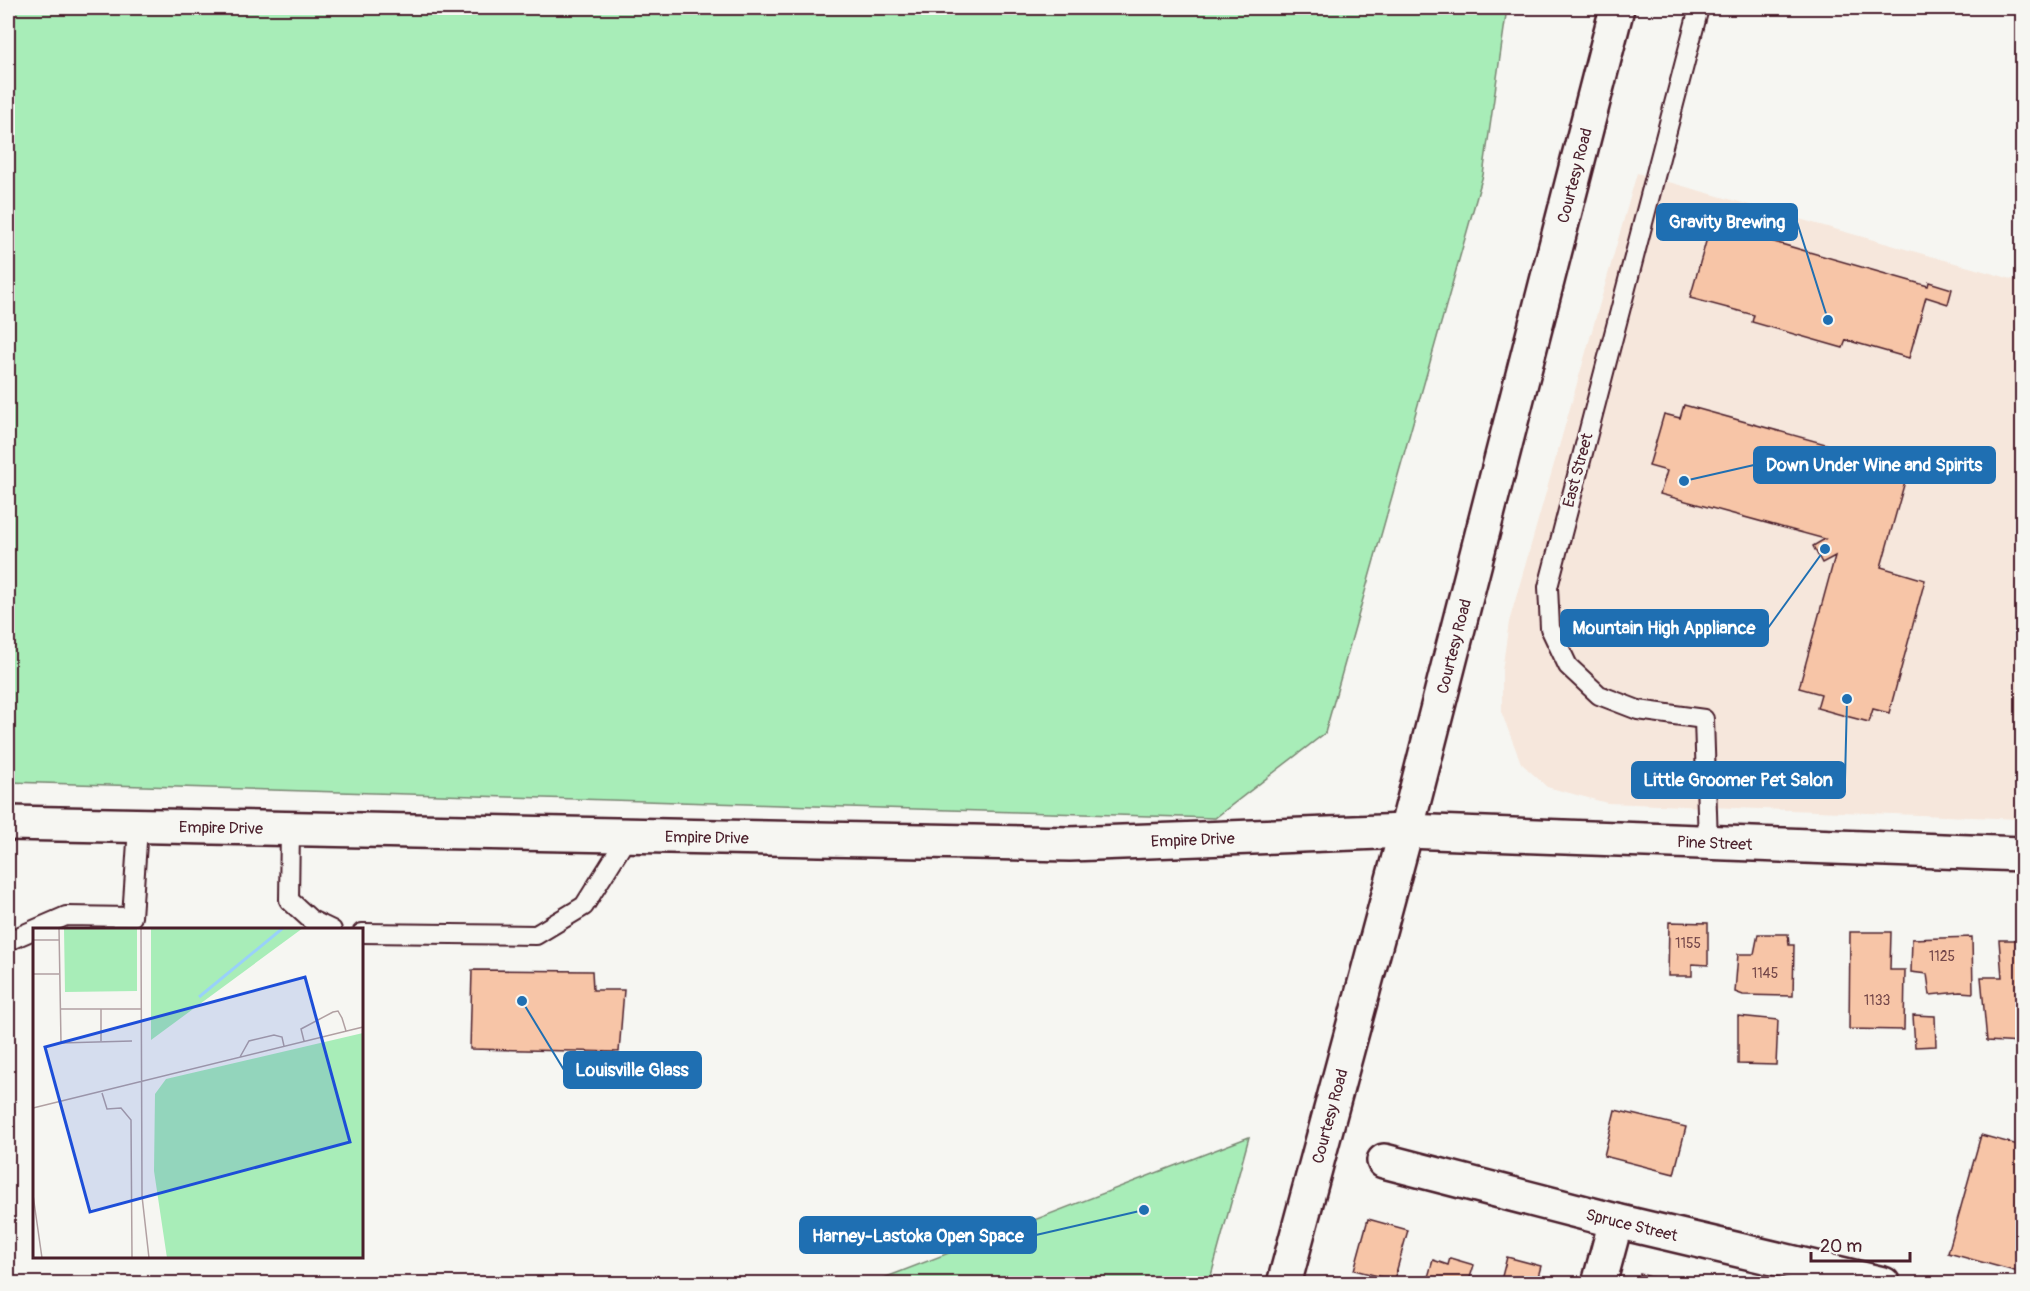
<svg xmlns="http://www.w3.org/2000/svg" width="2030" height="1291" viewBox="0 0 2030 1291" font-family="Pangolin,sans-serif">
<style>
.built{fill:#f6e7dc}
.green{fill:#a8edb8;stroke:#798672;stroke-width:1.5}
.building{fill:#f7c5a7;stroke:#4a1f2b;stroke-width:1.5}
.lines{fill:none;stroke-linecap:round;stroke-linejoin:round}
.service-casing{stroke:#4a1f2b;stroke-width:22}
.minor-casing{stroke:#4a1f2b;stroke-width:38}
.tertiary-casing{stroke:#4a1f2b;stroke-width:38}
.primary-casing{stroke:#4a1f2b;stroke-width:38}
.service{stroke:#f6f6f2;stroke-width:18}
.minor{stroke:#f6f6f2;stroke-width:33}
.tertiary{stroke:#f6f6f2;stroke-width:33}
.primary{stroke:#f6f6f2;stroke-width:33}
.labels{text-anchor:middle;stroke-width:6;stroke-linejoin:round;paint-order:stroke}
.number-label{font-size:14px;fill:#75484a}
.street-label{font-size:16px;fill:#4a1f2b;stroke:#f6f6f2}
.inset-river{fill:none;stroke:#99d1f9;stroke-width:3}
.inset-road{fill:none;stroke:#b1a0a2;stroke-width:1.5}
.view{fill:#1d4ed8;fill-opacity:0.15;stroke:#1d4ed8;stroke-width:3}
.inset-edge{fill:none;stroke:#4a1f2b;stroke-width:3}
.leader{fill:none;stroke:#1f6fb2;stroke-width:2}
.callout-dot{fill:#1f6fb2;stroke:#f6f6f2;stroke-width:2}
.callout{fill:#1f6fb2;stroke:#1f6fb2;stroke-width:2}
.callout-label{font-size:18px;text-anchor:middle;font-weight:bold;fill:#fff}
</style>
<rect width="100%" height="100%" fill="#f6f6f2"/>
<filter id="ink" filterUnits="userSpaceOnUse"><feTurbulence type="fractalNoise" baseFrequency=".0167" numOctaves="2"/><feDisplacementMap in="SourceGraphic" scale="12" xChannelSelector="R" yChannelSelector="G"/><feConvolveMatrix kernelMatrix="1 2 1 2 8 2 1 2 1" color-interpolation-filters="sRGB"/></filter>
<g filter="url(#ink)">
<polygon class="built" points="1637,173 2022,282 2022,819 1607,803 1547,787 1521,763 1502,714 1502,671 1509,622"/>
<g class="green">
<polygon points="8,8 1507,8 1483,175 1325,733 1215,818 8,782"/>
<polygon points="1249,1137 1209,1283 871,1283"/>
</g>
<g class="building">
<polygon points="1711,224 1928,286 1929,282 1952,289 1948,304 1926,297 1909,358 1846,340 1843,348 1752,322 1754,315 1690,298"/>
<polygon points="1684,405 1909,467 1881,567 1925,580 1889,713 1873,709 1869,722 1842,715 1817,708 1821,694 1799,688 1835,556 1822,563 1813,546 1825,539 1660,494 1667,471 1649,466 1664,414 1680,418"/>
<polygon points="1669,922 1708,923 1708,965 1692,964 1692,976 1668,976"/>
<polygon points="1850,932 1891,932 1890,970 1905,970 1904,1030 1849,1029"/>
<polygon points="1758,934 1788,934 1789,945 1794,945 1793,996 1743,995 1735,992 1738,954 1754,954"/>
<polygon points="1972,937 1973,993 1960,992 1930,995 1927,974 1911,972 1912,939"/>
<polygon points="1999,940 2022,940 2022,1043 1987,1041 1981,977 2002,977"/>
<polygon points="472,970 592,971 593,990 624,990 619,1052 470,1049"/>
<polygon points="1913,1015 1935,1016 1936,1046 1915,1047"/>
<polygon points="1738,1016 1778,1020 1776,1065 1738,1064"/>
<polygon points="1615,1110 1686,1127 1674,1174 1604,1156"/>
<polygon points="1981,1135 2022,1146 2022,1273 1948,1253"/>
<polygon points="1368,1219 1408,1230 1394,1280 1354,1270"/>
<polygon points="1507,1257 1541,1266 1536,1284 1500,1284"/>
<polygon points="1450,1258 1474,1265 1468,1284 1426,1284 1433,1260 1448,1265"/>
<polygon points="1640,1274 1677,1284 1638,1284"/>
</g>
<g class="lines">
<defs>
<g id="service">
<polyline points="1699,8 1548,587 1550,628 1568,666 1599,695 1638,710 1704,719 1708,843"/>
<polyline points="290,830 289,900 311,920 332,930"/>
<polyline points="362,933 536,935 584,906 628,836"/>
<polyline points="8,941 66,916 132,917 138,827"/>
</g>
<g id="minor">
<path id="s1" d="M8,823L1070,844L1406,831"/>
<path id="s2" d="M1384,1161L1616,1221L1883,1284"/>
<polyline points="1599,1284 1616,1221"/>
</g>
<g id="tertiary">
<path id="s3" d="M1406,831L2022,854"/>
</g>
<g id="primary">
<path id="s4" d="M1284,1284L1406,831L1617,8"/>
</g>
</defs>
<use href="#service" class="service-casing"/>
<use href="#minor" class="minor-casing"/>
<use href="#tertiary" class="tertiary-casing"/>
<use href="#primary" class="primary-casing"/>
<use href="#service" class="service"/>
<use href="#minor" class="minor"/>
<use href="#tertiary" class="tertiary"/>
<use href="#primary" class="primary"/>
</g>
</g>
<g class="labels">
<g class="number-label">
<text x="1688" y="948">1155</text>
<text x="1942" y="961">1125</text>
<text x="1765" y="978">1145</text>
<text x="1877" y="1005">1133</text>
</g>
<g class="street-label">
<text dy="6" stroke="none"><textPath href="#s4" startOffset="1146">Courtesy Road</textPath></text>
<text transform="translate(1577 470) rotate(-75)" y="6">East Street</text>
<text dy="6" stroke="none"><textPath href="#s4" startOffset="660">Courtesy Road</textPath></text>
<text dy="6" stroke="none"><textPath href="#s1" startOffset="213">Empire Drive</textPath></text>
<text dy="6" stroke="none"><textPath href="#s1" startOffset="699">Empire Drive</textPath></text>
<text dy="6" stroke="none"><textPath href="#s1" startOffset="1185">Empire Drive</textPath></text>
<text dy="6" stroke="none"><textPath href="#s3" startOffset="309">Pine Street</textPath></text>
<text dy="6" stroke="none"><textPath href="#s4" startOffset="174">Courtesy Road</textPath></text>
<text dy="6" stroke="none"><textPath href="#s2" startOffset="256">Spruce Street</textPath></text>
</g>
</g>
<g transform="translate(33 928)">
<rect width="330" height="330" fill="#f6f6f2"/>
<path d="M31,0H104V63L32,64ZM118,0H270L118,112ZM330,105V330H134L121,243L122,166L133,151Z" fill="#a8edb8"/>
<path class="inset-river" d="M166,69L250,0"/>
<path class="inset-road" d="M26,0L28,115L99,113M108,0L109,268L116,330M0,12H26M0,46H26M27,81H108M68,113V81M271,113L268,101L300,84L305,83L309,90L313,103M207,129L216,113L241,107L249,109L251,118M69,165L74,181L88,180L98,192L99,330M0,180L330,99M0,267L9,330"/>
<path class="view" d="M272,49L317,214L57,284L12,119Z"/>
<rect width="330" height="330" class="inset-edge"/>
</g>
<path class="leader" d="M1828 320L1797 222M1684 481L1754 465M1825 549L1768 628M1847 699L1845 780M522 1001L564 1070M1144 1210L1036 1235"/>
<g class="callout-dot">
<circle cx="1828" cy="320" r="6"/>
<circle cx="1684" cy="481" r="6"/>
<circle cx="1825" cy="549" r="6"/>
<circle cx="1847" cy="699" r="6"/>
<circle cx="522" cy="1001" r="6"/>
<circle cx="1144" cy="1210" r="6"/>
</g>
<g class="callout">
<rect x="1657" y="204" width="140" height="36" rx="6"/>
<rect x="1754" y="447" width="241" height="36" rx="6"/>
<rect x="1561" y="610" width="207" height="36" rx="6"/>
<rect x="1632" y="762" width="213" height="36" rx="6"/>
<rect x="564" y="1052" width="137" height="36" rx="6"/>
<rect x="800" y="1217" width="236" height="36" rx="6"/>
</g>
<g class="callout-label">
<text x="1727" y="228">Gravity Brewing</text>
<text x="1874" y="471">Down Under Wine and Spirits</text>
<text x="1664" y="634">Mountain High Appliance</text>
<text x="1738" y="786">Little Groomer Pet Salon</text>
<text x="632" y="1076">Louisville Glass</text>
<text x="918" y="1242">Harney-Lastoka Open Space</text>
</g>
<rect width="2030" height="1291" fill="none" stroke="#f6f6f2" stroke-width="30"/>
<rect x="15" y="15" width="2000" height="1261" fill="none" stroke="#4a1f2b" stroke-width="2" filter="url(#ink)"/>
<path d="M1811 1252v9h99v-9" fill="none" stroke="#4a1f2b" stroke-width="3"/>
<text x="1820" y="1252" font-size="18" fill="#4a1f2b" stroke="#f6f6f2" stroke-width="4.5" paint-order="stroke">20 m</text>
</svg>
